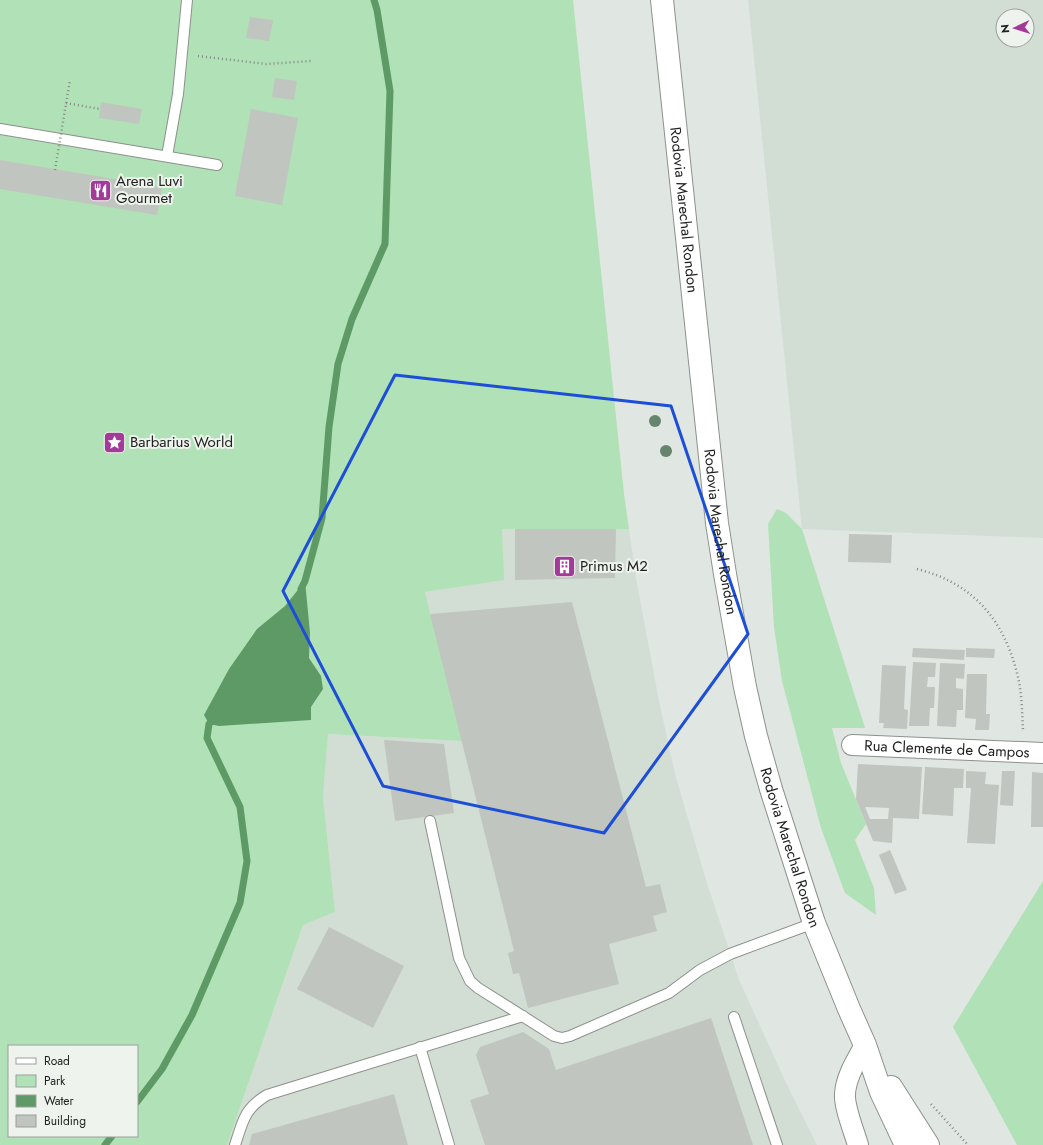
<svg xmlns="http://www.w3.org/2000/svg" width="1043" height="1145" viewBox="0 0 1043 1145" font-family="Jost,sans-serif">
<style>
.built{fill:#d2ded3;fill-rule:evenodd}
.green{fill:#b1e1b6;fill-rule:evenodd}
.water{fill:#5d9a66}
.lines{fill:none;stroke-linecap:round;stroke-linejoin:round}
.stream{stroke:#5d9a66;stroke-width:7}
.building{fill:#c0c5c0;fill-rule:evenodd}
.service-casing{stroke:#8c918c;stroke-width:12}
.minor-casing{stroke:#8c918c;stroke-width:22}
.primary-casing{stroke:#8c918c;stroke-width:24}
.path{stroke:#858985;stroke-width:2.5;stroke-dasharray:1 3;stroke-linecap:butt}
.service{stroke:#fff;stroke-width:10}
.minor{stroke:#fff;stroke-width:20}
.primary{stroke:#fff;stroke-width:22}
.path-bridge{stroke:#858985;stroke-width:2.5;stroke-dasharray:1 3;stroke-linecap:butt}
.tree{fill:#66846e}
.marked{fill:none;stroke:#1d4ed8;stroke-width:3;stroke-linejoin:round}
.labels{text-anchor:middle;stroke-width:4;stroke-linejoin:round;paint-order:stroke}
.poi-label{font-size:15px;fill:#202220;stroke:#eef3ee;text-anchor:start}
.street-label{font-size:15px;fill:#202220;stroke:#eef3ee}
</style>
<rect width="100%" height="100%" fill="#e0e6e1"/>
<g class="built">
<path d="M748,0H1043V538L802,529ZM1003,16H1027V40H1003Z"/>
<polygon points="502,529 629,529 636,578 659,701 675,774 706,880 739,980 787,1085 817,1145 227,1145 303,925 335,912 323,797 328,734 462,741 425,592 503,580"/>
</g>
<g class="green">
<path d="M0,0H573L624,494L629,529H502L504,580L425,592L462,741L328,734L323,797L335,912L303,925L227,1145H0ZM9,1046H137V1136H9Z"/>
<polygon points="777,509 786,513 802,529 865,728 832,728 841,763 866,824 855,840 874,888 876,915 845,893 821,828 782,681 774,627 768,524"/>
<polygon points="1043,881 1043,1145 1017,1145 953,1027"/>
</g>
<polygon class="water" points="305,581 310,633 309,658 321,676 323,689 311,707 311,720 219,726 209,724 204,715 229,669 257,629 285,606"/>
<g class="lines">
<g class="stream">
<polyline points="301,589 305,581 322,518 329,427 338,364 352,319 385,244 390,91 377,10 374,0"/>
<polyline points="137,1102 162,1069 192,1015 240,903 247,861 240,807 207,738 209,724 215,717"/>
<polyline points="105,1145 112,1136"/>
</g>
</g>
<g class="building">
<polygon points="250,17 273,20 269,41 246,38"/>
<polygon points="275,78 297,81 294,100 272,97"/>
<polygon points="101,102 142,109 139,124 99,118"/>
<polygon points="251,109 298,118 282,205 235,196"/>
<polygon points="0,160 162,187 157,215 0,189"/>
<polygon points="515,529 616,529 615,578 515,580"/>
<polygon points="849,534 892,535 891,563 848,562"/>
<polygon points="572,602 646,887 660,884 667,912 653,916 657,931 609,944 619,984 528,1008 519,973 513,974 508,953 514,951 430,614"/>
<polygon points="913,648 965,650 964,660 912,657"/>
<polygon points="966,648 995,649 994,658 966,657"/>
<polygon points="913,662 936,663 935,677 928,677 927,687 935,687 934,708 930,708 929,726 909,726"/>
<polygon points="940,663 965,664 964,679 956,678 956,688 963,689 963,710 957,710 956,727 937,726"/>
<polygon points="882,665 906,666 904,709 908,710 907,729 883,728 884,723 879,723"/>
<polygon points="967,674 987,674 986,714 990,714 989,730 975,730 976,719 965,718"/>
<polygon points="384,740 444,744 454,813 395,821"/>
<path d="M858,764L922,767L919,819L893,818L892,843L873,841L856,799ZM865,807L889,808L888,819H870Z"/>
<polygon points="925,767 964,769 963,788 954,788 953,816 922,814"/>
<polygon points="966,771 986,772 985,784 999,785 995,844 967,843 971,788 966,788"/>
<polygon points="1002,771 1015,771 1013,806 1000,805"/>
<polygon points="1032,772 1043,773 1043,827 1031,827"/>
<polygon points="890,850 907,890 895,894 879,855"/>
<polygon points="329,927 404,966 373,1028 297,989"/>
<polygon points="711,1018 753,1145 485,1145 470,1100 489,1094 476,1055 480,1047 523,1032 549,1049 556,1070"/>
<polygon points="394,1094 408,1145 249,1145 252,1134"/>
</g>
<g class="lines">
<defs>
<g id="service">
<polyline points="0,129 217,165"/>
<polyline points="167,156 178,94 187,0"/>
<polyline points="430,821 459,958 470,981 478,988 554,1036 562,1038 570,1036 669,993 700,970 730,954 814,923"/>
<polyline points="734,1017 777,1145"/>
<polyline points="420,1047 449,1145"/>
<path d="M235,1145C243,1121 244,1109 267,1095L523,1016"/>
</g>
<g id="minor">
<path id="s1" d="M852,745L1043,753"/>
<path d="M858,1145C854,1131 844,1107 845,1094C846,1076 857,1060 865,1045"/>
</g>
<g id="primary">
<path id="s2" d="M662,0L717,523L725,574L745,687L756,736L771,789L814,923L849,1009L865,1045L881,1092L906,1145"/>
<polyline points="891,1087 928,1145"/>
</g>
</defs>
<use href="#service" class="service-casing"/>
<use href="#minor" class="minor-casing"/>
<use href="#primary" class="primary-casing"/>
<g class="path">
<polyline points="198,56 266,64 311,61"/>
<polyline points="66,103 100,109"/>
<path d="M917,569C973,583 1003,619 1017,673C1022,692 1022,712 1023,731"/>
<polyline points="931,1104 968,1145"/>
</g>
<use href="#service" class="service"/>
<use href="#minor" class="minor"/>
<use href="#primary" class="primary"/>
<polyline class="path-bridge" points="55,170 70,80"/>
</g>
<g class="tree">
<circle cx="655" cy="421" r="6"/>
<circle cx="666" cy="451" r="6"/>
</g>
<path class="marked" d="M395,375L671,406L748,634L604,833L383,786L283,591Z"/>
<defs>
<symbol id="restaurant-square" viewBox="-11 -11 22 22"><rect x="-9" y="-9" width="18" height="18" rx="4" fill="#a33999" stroke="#eef3ee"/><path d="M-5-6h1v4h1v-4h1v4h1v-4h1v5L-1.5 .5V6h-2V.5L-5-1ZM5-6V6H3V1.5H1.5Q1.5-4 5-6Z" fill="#fff"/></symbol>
<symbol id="sight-square" viewBox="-11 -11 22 22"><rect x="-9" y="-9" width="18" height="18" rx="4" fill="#a33999" stroke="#eef3ee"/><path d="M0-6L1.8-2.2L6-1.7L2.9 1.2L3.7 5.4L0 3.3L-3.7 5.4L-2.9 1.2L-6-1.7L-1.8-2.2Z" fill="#fff"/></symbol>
<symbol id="building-square" viewBox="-11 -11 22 22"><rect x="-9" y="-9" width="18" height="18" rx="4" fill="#a33999" stroke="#eef3ee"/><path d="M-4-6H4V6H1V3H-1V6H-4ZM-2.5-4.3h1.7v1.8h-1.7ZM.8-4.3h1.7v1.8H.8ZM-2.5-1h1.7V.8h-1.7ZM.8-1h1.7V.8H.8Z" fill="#fff"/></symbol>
</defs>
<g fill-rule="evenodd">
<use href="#restaurant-square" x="88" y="178" width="25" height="25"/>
<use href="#sight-square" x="102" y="430" width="25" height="25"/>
<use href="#building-square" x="552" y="554" width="25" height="25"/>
</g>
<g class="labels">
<g class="poi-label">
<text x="116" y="186">Arena Luvi<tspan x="116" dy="17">Gourmet</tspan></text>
<text x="130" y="447">Barbarius World</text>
<text x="580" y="571">Primus M2</text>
</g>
<g class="street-label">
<text dy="5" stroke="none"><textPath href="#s2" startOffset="211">Rodovia Marechal Rondon</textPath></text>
<text dy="5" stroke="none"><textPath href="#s2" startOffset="535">Rodovia Marechal Rondon</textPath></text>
<text dy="5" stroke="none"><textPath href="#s1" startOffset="95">Rua Clemente de Campos</textPath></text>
<text dy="5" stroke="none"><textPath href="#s2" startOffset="859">Rodovia Marechal Rondon</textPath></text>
</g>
</g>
<rect x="8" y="1045" width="130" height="92" fill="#eef3ee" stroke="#9c9f9c"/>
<rect x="16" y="1058" width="20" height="6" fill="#ffffff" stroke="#9c9f9c"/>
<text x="44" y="1065" font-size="12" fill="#202220">Road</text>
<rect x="16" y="1075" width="20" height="12" fill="#b1e1b6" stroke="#9c9f9c"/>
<text x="44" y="1085" font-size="12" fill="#202220">Park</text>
<rect x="16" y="1095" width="20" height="12" fill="#5d9a66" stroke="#9c9f9c"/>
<text x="44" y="1105" font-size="12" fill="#202220">Water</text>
<rect x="16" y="1115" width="20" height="12" fill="#c0c5c0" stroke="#9c9f9c"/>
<text x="44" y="1125" font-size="12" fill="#202220">Building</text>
<g transform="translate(1015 28) rotate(266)"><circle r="19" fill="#eef3ee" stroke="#9c9f9c"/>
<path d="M0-3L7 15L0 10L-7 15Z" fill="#a33999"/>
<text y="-6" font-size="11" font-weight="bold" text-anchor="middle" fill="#202220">N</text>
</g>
</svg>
